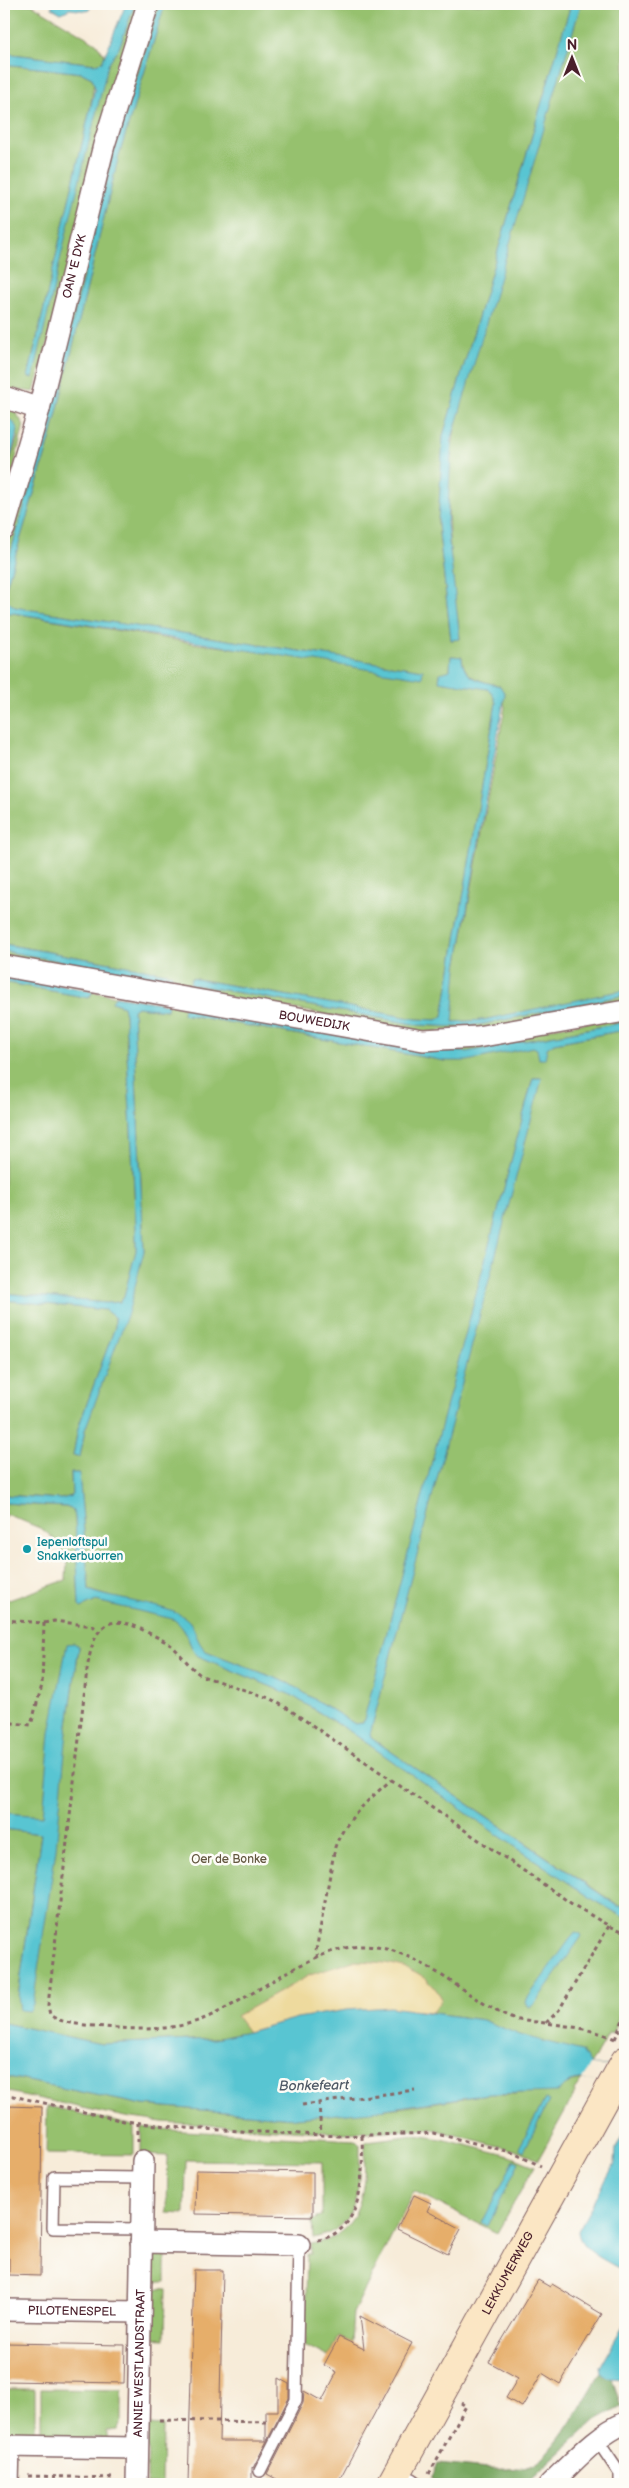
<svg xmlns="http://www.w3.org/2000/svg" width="629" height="2488" viewBox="0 0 629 2488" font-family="'Balsamiq Sans',sans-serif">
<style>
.green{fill:#96c16e;stroke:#70704c}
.forest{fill:#78a761;stroke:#616346}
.sand{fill:#eeda9e;stroke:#9c7c64}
.water{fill:#59c5d2;stroke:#52727e}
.pier{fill:#f7ecd9}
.building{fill:#e6ae6b}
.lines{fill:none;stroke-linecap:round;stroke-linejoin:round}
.service-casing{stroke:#876768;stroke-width:14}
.minor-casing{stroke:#876768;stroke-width:24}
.secondary-casing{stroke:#876768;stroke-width:30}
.path{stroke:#876768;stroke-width:3;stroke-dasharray:4 4;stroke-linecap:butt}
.service{stroke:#fff;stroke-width:11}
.minor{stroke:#fff;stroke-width:21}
.secondary{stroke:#fbe6c4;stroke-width:28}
.culture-dot{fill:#0f9aa8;stroke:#fdfcf7;stroke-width:2}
.labels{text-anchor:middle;stroke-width:5;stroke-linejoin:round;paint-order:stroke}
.street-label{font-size:12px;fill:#4a1f2b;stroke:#fdfcf7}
.culture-label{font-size:12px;fill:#0d838f;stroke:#fdfcf7;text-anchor:start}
.park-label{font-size:12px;fill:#655842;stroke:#fdfcf7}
.water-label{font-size:14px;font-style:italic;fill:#4f5965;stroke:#fdfcf7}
</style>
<rect width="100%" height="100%" fill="#fdfcf7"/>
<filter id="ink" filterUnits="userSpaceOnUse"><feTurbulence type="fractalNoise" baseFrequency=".02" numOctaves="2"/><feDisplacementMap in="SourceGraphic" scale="10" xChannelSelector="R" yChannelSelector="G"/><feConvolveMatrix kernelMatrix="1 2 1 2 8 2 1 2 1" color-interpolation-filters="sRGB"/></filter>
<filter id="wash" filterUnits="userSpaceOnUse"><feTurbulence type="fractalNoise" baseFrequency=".0096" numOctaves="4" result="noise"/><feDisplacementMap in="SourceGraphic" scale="20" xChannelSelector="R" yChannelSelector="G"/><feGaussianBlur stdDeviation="1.12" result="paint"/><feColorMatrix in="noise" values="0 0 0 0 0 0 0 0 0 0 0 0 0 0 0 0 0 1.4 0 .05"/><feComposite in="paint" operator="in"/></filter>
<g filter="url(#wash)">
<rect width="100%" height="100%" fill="#f7ecd9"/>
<g class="green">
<polygon points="4,4 31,4 96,43 106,57 102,62 95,64 4,53"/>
<polygon points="135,4 143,4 34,392 4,388 4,64 82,73 92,78 94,82 90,109 28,377 108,65 119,48"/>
<polygon points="154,4 160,4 112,157 46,432 4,575 4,551 34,454 91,223"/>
<path d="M165,4H571L443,436L438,524L451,640L460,639C450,558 439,484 461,403L581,4H625V991L483,1020L453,1022L452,1015L457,967L505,707L500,686C482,681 463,679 462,657L451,656L450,670L443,673L487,689L492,692L496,703L443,1016L437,1020L416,1019L191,978L190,984L418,1025L456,1027L484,1024L625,995V1003L486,1028L424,1032L4,958V951L171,981L172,974L4,944V613H13L198,644L422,670L25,609L15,607L6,600V587L52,433L118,159Z"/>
<polygon points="4,406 16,413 24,425 4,508 4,474 6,475 18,436 7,418 4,418"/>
<polygon points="4,982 89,998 93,992 427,1046 625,1017 625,1022 466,1052 445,1052 183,1014 445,1061 530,1047 547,1048 554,1043 625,1030 625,1906 619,1906 371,1738 370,1734 541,1078 533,1078 365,1718 363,1723 355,1724 288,1683 206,1651 198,1643 189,1621 89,1590 79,1473 71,1473 72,1496 61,1499 4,1495 4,1300 105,1310 115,1318 115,1327 78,1428 73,1456 80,1457 85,1430 144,1251 133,1010 137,1007 167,1010 168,1004 112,1002 123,1006 125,1014 136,1228 136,1251 124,1296 120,1302 106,1303 4,1293"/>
<path d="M4,1503L66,1507L73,1510L75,1516L79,1606L81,1607L96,1601L173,1618C187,1628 187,1641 196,1655L291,1695L351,1732L492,1831L594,1900L625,1918V2000L612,2034L609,2033L590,2065L483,2020L390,2007L214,2039L101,2044L4,2023V1829L41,1834L18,1997L67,1731L79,1647L43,1817L4,1813V1595L9,1600L66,1580L67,1560L54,1539L42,1529L6,1514L4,1518Z"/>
<polygon points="4,2076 143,2105 295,2118 405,2107 489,2094 515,2094 582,2080 574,2091 575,2093 538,2160 522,2152 433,2129 340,2133 162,2122 125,2117 4,2091"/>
<polygon points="47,2106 134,2126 134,2155 46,2154"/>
<path d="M141,2127L183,2131L355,2140L360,2145C360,2184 360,2230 313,2238L312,2220H317V2217L322,2216V2162L186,2160L185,2214L167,2213L168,2156L141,2155Z"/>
<path d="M415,2135L442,2139L510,2156L535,2166L497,2233L414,2191L353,2313L351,2343L338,2336L328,2357L305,2345L307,2254H311V2244C364,2235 365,2189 365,2144L367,2141Z"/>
<path d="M166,2251V2282H150C151,2267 149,2254 166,2251Z"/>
<polygon points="150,2288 166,2289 165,2339 147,2338"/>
<polygon points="4,2389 35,2389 35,2437 4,2436"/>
<polygon points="41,2389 122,2390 122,2421 117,2430 107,2431 107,2438 41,2437"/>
<polygon points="148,2425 163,2426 162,2484 147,2484"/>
</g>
<path class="forest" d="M601,2373L612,2378L621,2406L596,2420L530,2480L523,2484H447L431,2477L438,2464C467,2466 503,2474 531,2465C554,2457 587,2395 601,2373Z"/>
<path class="sand" d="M353,1961C388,1962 424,1964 442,1999L432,2012C362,2005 316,2012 248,2032L236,2016L310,1975Z"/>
<g class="water">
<polygon points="52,4 93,4 88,11 70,9 61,13 52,8"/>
<polygon points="126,4 135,4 119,48 108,65 65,239 33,378 28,377 95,88 92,78 82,73 4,64 4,53 95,64 102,62"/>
<polygon points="160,4 165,4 118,159 52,433 6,587 6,600 15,607 25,609 423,670 422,678 13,613 4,613 4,575 46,432 112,157"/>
<polygon points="571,4 581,4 452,438 447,524 460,639 451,640 438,524 443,436"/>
<polygon points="4,418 13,421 18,430 6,475 4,474 4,458 11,432 4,426"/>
<path d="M451,656L462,657C462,679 482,681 500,686L505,694L457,967L453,1022L483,1020L615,992L625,991V995L484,1024L456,1027L418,1025L190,984L191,978L416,1019L437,1020L443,1016L496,703L492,692L487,689L439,681L440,673L450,670Z"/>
<polygon points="4,944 172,974 171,981 4,951"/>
<polygon points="4,975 93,991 89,998 4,982"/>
<polygon points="115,996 168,1004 167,1010 137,1007 133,1010 144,1251 129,1310 85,1430 80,1457 73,1456 78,1428 115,1327 115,1318 105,1310 4,1300 4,1293 106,1303 120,1302 124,1296 136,1251 136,1228 125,1014 123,1006 112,1002"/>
<polygon points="184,1007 414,1049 466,1052 625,1022 625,1030 554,1043 547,1048 545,1059 539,1059 537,1049 533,1047 467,1061 445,1061 183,1014"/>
<path d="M533,1078H542L370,1734L371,1738L618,1906H625V1918L594,1900L492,1831L351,1732L291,1695L196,1655C187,1641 187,1628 173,1619L96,1601L81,1608L79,1606L75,1517L73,1510L66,1507L4,1503V1495L61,1499L72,1496L71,1473H79L89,1590C112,1600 175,1605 189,1621C197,1631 195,1640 206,1651L288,1683L355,1724L363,1723Z"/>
<polygon points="74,1643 79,1647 67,1731 56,1849 33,2004 30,2011 20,2010 18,1997 41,1834 4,1829 4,1813 43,1816 50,1733 67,1644"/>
<polygon points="575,1932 580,1933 582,1936 534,2005 529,2007 526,2003 527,1999"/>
<path d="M390,2007L483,2020L520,2035L582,2051L591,2065L625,2067V2083C604,2082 571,2072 558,2092L489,2094L371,2111L295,2118L143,2105L4,2076V2023L101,2044L214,2039L248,2032L297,2018L347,2010Z"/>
<polygon points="545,2099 549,2101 524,2151 519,2148"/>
<path d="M625,2132V2272C610,2262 579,2251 578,2231L615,2163L616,2148Z"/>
<polygon points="514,2160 519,2162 488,2226 482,2223"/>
<polygon points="625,2323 625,2379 608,2378 601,2373 600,2367"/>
</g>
<polygon class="pier" points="590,2065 625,2067 625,2083 582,2080"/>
<g id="blocks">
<g class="building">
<polygon points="4,2106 42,2107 40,2276 9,2275 9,2258 4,2257"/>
<polygon points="196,2170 313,2172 313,2216 195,2214"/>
<polygon points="414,2195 431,2203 427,2211 461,2229 448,2254 397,2229"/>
<polygon points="194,2270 223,2270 219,2441 266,2441 266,2411 278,2411 278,2378 289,2384 289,2398 253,2468 252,2467 252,2484 188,2484"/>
<polygon points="538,2280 550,2287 552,2284 602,2314 560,2384 542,2373 522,2407 506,2398 518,2378 489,2362"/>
<polygon points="360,2316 412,2343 337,2484 286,2484 267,2474 303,2403 304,2391 322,2401 337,2372 324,2365 339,2337 364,2349"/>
<polygon points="4,2343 125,2345 124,2383 4,2381"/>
</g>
</g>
</g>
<g filter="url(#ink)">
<use href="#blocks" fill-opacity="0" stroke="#876768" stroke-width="1"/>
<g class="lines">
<defs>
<g id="service">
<polyline points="142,2229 53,2228 54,2177 143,2178"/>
<polyline points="597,2440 620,2474 620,2484"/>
<polyline points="260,2471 296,2400 299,2245"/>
</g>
<g id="minor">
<polyline points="4,397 39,409"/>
<path id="s1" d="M4,529L39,409L104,145L148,4"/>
<path id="s2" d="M4,966L423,1040L477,1037L625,1011"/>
<polyline points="141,2242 299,2245"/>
<path id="s3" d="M4,2310L140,2312"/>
<polyline points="4,2446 137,2448"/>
<polyline points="395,2476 411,2484"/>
<polyline points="8,2484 9,2446"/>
<path id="s4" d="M137,2484L143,2161"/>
<path d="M550,2484C573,2463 596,2435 625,2423"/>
</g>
<g id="secondary">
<path id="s5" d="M391,2484L625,2061"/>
</g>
</defs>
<use href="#service" class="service-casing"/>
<use href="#minor" class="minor-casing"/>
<use href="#secondary" class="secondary-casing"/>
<g class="path">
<polyline points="4,1620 44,1623 42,1685 31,1725 4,1722"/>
<polyline points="44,1623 54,1621 93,1626 98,1630"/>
<path d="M318,1958L316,1951L335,1847C345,1820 369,1799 391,1780"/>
<polyline points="546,2023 559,2010 609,1926"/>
<path d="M615,2039C593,2029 569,2026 545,2023C533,2021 520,2022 508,2017C462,1995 416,1946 363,1946C309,1947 252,2000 203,2019C173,2031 137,2030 105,2027C88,2025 64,2025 50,2015L48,2005L87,1670C93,1631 103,1609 145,1631C154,1636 164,1640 172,1646C183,1656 190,1668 202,1676L269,1698L287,1708L572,1904L609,1926L625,1932"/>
<polyline points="615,2039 625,2015"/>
<polyline points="4,2094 124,2121 183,2128 340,2136 433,2133 511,2152 541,2166"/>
<polyline points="319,2102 321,2135"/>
<polyline points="302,2105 415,2090"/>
<polyline points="138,2142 138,2123"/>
<path d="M318,2240C365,2231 363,2173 362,2136"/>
<polyline points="159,2420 267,2422"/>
<polyline points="429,2474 466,2406 461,2403"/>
<polyline points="28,2476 116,2478"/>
</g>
<use href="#service" class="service"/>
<use href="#minor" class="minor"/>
<use href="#secondary" class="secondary"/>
</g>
</g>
<circle class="culture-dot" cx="27" cy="1549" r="5"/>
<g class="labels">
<g class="street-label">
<text dy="4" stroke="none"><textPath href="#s1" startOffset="272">OAN 'E DYK</textPath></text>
<text dy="4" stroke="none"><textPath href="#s2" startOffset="315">BOUWEDIJK</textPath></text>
<text dy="4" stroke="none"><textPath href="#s5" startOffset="241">LEKKUMERWEG</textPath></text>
<text dy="4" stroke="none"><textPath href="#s3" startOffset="68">PILOTENESPEL</textPath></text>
<text dy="4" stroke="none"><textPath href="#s4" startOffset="121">ANNIE WESTLANDSTRAAT</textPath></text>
</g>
<g class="culture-label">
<text x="37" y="1546">Iepenloftspul<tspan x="37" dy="14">Snakkerbuorren</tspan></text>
</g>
<g class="park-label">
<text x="229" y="1863">Oer de Bonke</text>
</g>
<g class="water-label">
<text transform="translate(314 2085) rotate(-1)" y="5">Bonkefeart</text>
</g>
</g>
<rect width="629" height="2488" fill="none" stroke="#fdfcf7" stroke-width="20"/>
<g transform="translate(572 58)" stroke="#fdfcf7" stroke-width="4" paint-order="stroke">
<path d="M0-4L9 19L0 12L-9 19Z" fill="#4a1f2b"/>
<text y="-8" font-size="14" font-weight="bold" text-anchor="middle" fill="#4a1f2b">N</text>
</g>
</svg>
